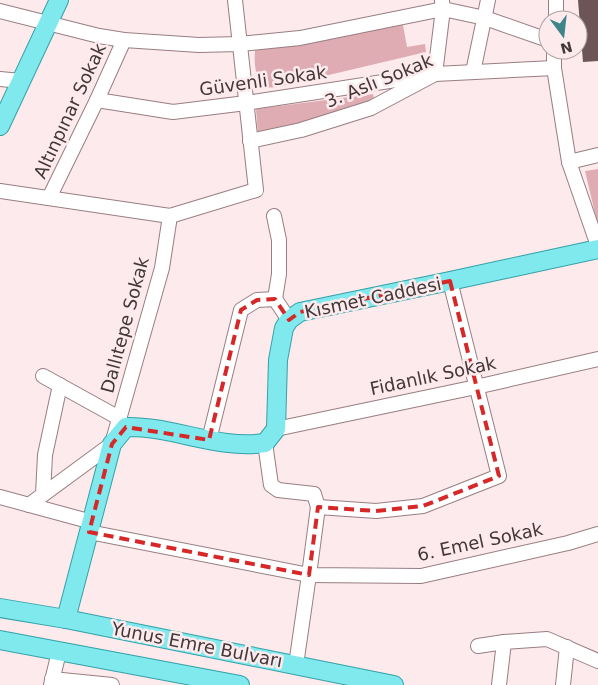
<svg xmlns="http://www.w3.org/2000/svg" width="598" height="685" viewBox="0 0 598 685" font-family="'DejaVu Sans',sans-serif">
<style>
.green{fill:#dfacb3}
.building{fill:#6c5457}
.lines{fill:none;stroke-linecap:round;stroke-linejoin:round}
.minor-casing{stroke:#987e82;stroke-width:16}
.major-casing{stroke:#33a1a6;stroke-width:20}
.minor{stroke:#fff;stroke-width:14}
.major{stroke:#80e9ed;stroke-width:18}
.marked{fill:none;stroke:#d62828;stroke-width:4;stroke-dasharray:10 6;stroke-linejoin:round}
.labels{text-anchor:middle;stroke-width:5;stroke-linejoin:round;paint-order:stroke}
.street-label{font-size:18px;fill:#423739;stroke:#fceaec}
</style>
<rect width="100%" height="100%" fill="#fceaec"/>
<g class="green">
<path d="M401,23L403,25L407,47L425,44L426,52L278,87L263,88C255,81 253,56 256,46Z"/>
<polygon points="373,94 375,103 353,111 258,134 256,109"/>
<polygon points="598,169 598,226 585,171"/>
</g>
<polygon class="building" points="578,0 598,0 598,61 583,62"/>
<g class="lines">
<defs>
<g id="minor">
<polyline points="0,11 99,36 124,40 199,45 240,44 300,38 443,9 485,18 548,40"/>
<polyline points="556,20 556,0"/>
<polyline points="554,50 554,68 569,162 598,246"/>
<polyline points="473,72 488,0"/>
<polyline points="0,79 21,81"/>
<polyline points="97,100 173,112 246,103 435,74 443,9 442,1"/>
<polyline points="250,141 301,130 371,108 435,74 554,68"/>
<polyline points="569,162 598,155"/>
<polyline points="0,191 170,216 256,190 235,0"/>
<polyline points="49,198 97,100 124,40"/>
<polyline points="274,216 279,240 279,274 275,299"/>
<polyline points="43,376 119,418"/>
<polyline points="276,429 476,387 598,359"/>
<polyline points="209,440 241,310 257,300 275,299 289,320"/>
<polyline points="265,443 271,485 278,490 314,494 318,507 309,575 296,665"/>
<polyline points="43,494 45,455 60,385"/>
<polyline points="0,497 92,522"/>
<polyline points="29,505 112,444 162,268 170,216"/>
<polyline points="318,507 376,511 423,506 499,476 450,281"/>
<polyline points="89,532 309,575 421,576 568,543 598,534"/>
<polyline points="478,646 504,642 547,639 598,661"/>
<polyline points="52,679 112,685"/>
<polyline points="51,685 59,652"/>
<polyline points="499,685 504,642"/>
<polyline points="563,685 567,647"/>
</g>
<g id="major">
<polyline points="0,126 59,0"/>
<polyline points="0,608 66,619 394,685"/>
<path d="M66,619L112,444L126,427C173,426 218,450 265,443L276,429L278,360L284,328L289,320L300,312L450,281L598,249"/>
<polyline points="0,640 240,685"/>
</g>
</defs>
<use href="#minor" class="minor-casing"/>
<use href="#major" class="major-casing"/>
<use href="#minor" class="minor"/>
<use href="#major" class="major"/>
</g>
<path class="marked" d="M450,281L499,476L423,506L376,511L318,507L309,575L89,532L112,444L126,427L209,440L241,310L257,300L275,299L289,320L300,312Z"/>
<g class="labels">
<g class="street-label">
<text transform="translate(263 81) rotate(-8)" y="6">Güvenli Sokak</text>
<text transform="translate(379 81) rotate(-22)" y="6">3. Aslı Sokak</text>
<text transform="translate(70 111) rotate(-65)" y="6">Altınpınar Sokak</text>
<text transform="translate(373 298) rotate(-12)" y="6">Kısmet Caddesi</text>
<text transform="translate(125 325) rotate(-75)" y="6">Dallıtepe Sokak</text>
<text transform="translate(433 376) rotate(-12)" y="6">Fidanlık Sokak</text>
<text transform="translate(480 542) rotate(-12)" y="6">6. Emel Sokak</text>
<text transform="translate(197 645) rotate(11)" y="6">Yunus Emre Bulvarı</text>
</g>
</g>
<g transform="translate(563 35) rotate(165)"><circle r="24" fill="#fceaec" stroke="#b2a2a4"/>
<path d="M0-4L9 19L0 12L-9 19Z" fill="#3d8589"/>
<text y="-8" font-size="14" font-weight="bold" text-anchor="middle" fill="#423739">N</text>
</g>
</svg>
